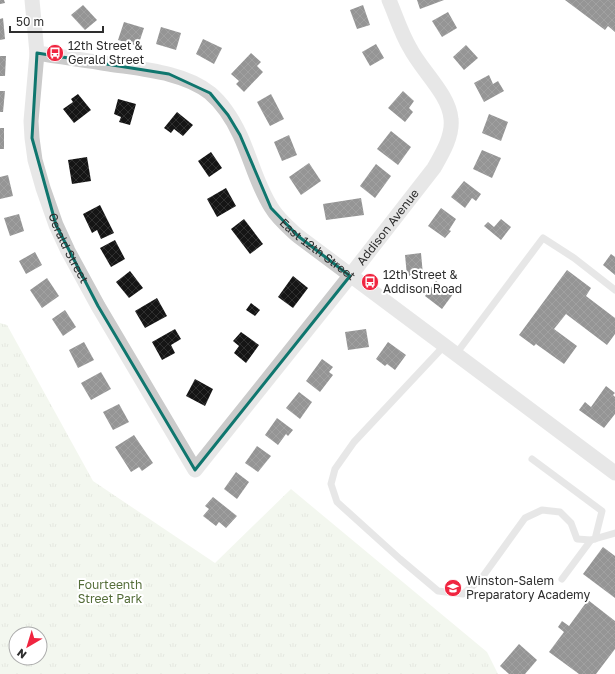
<svg xmlns="http://www.w3.org/2000/svg" width="615" height="674" viewBox="0 0 615 674" font-family="'Golos Text',sans-serif">
<style>
.park{fill:url(#park-tufts);fill-rule:evenodd}
.building{fill:url(#building-cross-hatch)}
.lines{fill:none;stroke-linecap:round;stroke-linejoin:round}
.service{stroke:#cbcbcb;stroke-width:7}
.minor{stroke:#cbcbcb;stroke-width:15}
.marked{fill:none;stroke:#0f766e;stroke-width:3;stroke-linejoin:round}
.labels{text-anchor:middle;stroke-width:4;stroke-linejoin:round;paint-order:stroke}
.poi-label{font-size:12px;fill:#2e2e2e;stroke:#fff;text-anchor:start}
.street-label{font-size:12px;fill:#2e2e2e;stroke:#fff}
.park-label{font-size:12px;fill:#546d39;stroke:#fff}
</style>
<defs>
<pattern id="park-tufts" width="24" height="20" patternUnits="userSpaceOnUse"><rect width="24" height="20" fill="#e5eddb"/><path d="M3 7l-1-3M5 7V3M7 7l1-3M15 17l-1-3M17 17v-4M19 17l1-3" fill="none" stroke="#c5ccbc"/></pattern>
<pattern id="building-cross-hatch" width="8" height="8" patternUnits="userSpaceOnUse"><rect width="8" height="8" fill="#151515"/><path d="M0 0l8 8M0 8l8-8" fill="none" stroke="#2f2f2f"/></pattern>
</defs>
<rect width="100%" height="100%" fill="#fff"/>
<path class="park" d="M0,323L7,325L93,481L215,563L291,489L487,652L498,674H0ZM16,634H40V658H16Z"/>
<g class="building">
<polygon points="0,0 4,0 5,3 0,4"/>
<polygon points="417,0 444,0 420,9"/>
<polygon points="565,0 615,0 615,32 608,26 605,30"/>
<polygon points="83,5 97,20 85,30 71,15"/>
<polygon points="363,5 370,25 357,29 350,10"/>
<polygon points="448,12 457,28 442,37 432,21"/>
<polygon points="3,18 5,39 0,40 0,19"/>
<polygon points="124,22 144,28 138,46 118,40"/>
<polygon points="161,27 181,33 176,50 156,44"/>
<polygon points="203,39 222,48 214,64 196,54"/>
<polygon points="376,44 384,58 370,66 362,52"/>
<polygon points="466,45 478,58 464,70 453,57"/>
<polygon points="251,53 261,62 257,66 263,72 244,92 236,84 239,81 231,74"/>
<polygon points="0,56 6,56 5,76 0,76"/>
<polygon points="489,75 493,84 498,81 504,91 484,102 474,83"/>
<polygon points="0,91 5,91 3,112 0,112"/>
<polygon points="403,91 414,101 409,108 413,112 405,122 388,108"/>
<polygon points="78,94 91,110 74,123 63,109 73,102 71,99"/>
<polygon points="271,94 284,119 270,126 257,102"/>
<polygon points="118,99 136,104 130,125 119,122 121,117 114,114"/>
<polygon points="177,112 193,125 183,136 174,129 171,133 164,128"/>
<polygon points="489,114 508,122 501,141 482,133"/>
<rect x="0" y="128" width="4" height="21"/>
<polygon points="391,131 411,147 398,165 377,149"/>
<polygon points="289,135 297,155 282,161 274,142"/>
<polygon points="482,150 501,158 492,178 473,169"/>
<polygon points="211,152 222,168 209,177 198,161"/>
<polygon points="87,157 91,181 72,184 68,160"/>
<polygon points="309,163 321,181 301,195 289,177"/>
<polygon points="376,164 391,176 375,198 360,186"/>
<polygon points="8,175 13,196 0,199 0,177"/>
<polygon points="464,181 481,194 476,201 472,198 465,208 451,197"/>
<polygon points="226,188 236,206 217,217 207,199"/>
<polygon points="361,198 364,215 326,220 323,204"/>
<polygon points="100,205 114,233 101,239 97,230 92,233 83,214"/>
<polygon points="441,208 456,219 449,230 451,231 445,238 428,226"/>
<polygon points="19,214 24,231 10,236 4,218"/>
<polygon points="244,219 263,244 250,254 231,229"/>
<polygon points="501,219 511,227 501,240 484,226 488,222 494,227"/>
<polygon points="115,240 125,259 111,267 100,248"/>
<polygon points="35,252 42,265 26,274 19,261"/>
<polygon points="421,253 423,275 407,276 405,255"/>
<polygon points="611,254 615,257 615,275 603,265"/>
<polygon points="567,270 591,288 586,296 615,318 615,334 607,345 566,314 554,329 577,346 564,364 536,344 534,346 519,335"/>
<polygon points="130,271 143,288 129,298 116,282"/>
<polygon points="293,276 308,288 293,308 278,297"/>
<polygon points="47,278 59,296 42,308 30,290"/>
<polygon points="436,281 453,294 442,309 425,296"/>
<polygon points="157,298 167,316 145,328 135,311"/>
<polygon points="251,303 260,310 255,316 246,310"/>
<polygon points="65,310 76,327 63,336 52,319"/>
<polygon points="175,329 181,339 171,345 175,353 162,360 152,342"/>
<polygon points="366,329 369,347 348,350 345,332"/>
<polygon points="241,332 259,345 246,363 234,353 239,346 233,341"/>
<polygon points="84,342 94,360 78,368 69,350"/>
<polygon points="388,342 406,355 395,370 387,364 385,366 376,359"/>
<polygon points="322,359 333,367 329,372 333,375 320,392 306,381"/>
<polygon points="101,372 111,389 91,400 81,383"/>
<polygon points="195,379 213,389 205,406 186,396"/>
<polygon points="606,386 615,393 613,395 615,397 615,414 604,428 579,410 585,402 591,407"/>
<polygon points="299,392 312,402 300,419 286,408"/>
<polygon points="119,404 129,422 113,430 103,412"/>
<polygon points="277,418 293,430 288,436 286,434 278,445 265,435"/>
<polygon points="134,435 153,463 142,471 139,467 131,472 115,447"/>
<polygon points="257,446 271,456 258,472 245,463"/>
<polygon points="236,472 249,482 237,499 224,489"/>
<polygon points="213,497 237,516 226,528 219,522 216,526 203,516 209,509 205,506"/>
<polygon points="603,547 615,556 615,598 583,574"/>
<polygon points="588,600 615,621 615,649 596,674 579,674 549,652 564,632 558,627 562,621 569,626"/>
<polygon points="519,644 537,660 525,674 509,674 500,666"/>
</g>
<g class="lines">
<g class="service">
<polyline points="444,346 354,442 335,469 331,484 337,502 400,559 438,591 463,594 481,579 525,518 542,510 560,512 571,523 577,539 591,540"/>
<polyline points="456,354 543,238 574,258 615,290"/>
<polyline points="532,459 602,511 595,539"/>
<polyline points="562,579 591,540 615,533"/>
</g>
<g class="minor">
<path id="s1" d="M32,0L37,53L31,121L32,138L35,160L43,188L56,225L68,251L98,306L195,470L350,276L434,168C442,154 453,136 451,119C449,94 421,70 410,48C401,33 396,16 389,0"/>
<path id="s2" d="M37,53C61,57 85,60 109,64C141,69 184,72 210,93C223,104 233,120 240,135C251,159 257,185 271,207C278,219 288,227 298,236L615,473"/>
</g>
</g>
<path d="M0 0H615V674H0ZM37,53L169,74L210,93L228,115L240,135L271,208L298,236L350,276L195,470L98,306L56,225L32,138Z" fill="#fff" fill-opacity=".55" fill-rule="evenodd"/>
<path class="marked" d="M37,53L169,74L210,93L228,115L240,135L271,208L298,236L350,276L195,470L98,306L56,225L32,138Z"/>
<defs>
<symbol id="bus-disc" viewBox="-11 -11 22 22"><circle r="9.5" fill="#f02540" stroke="#fff"/><path d="M-5-6H5V4H4V6H2V4H-2V6H-4V4H-5ZM-3.5-4V0h7V-4ZM-3.5 1.2v1.5H-2V1.2ZM2 1.2v1.5H3.5V1.2Z" fill="#fff"/></symbol>
<symbol id="school-disc" viewBox="-11 -11 22 22"><circle r="9.5" fill="#f02540" stroke="#fff"/><path d="M0-5L7-2L0 1L-7-2ZM-4 1L0 2.5L4 1V4Q0 6-4 4Z" fill="#fff"/></symbol>
</defs>
<g fill-rule="evenodd">
<use href="#bus-disc" x="45" y="43" width="20" height="20"/>
<use href="#bus-disc" x="360" y="272" width="20" height="20"/>
<use href="#school-disc" x="443" y="578" width="20" height="20"/>
</g>
<g class="labels">
<g class="poi-label">
<text x="68" y="50">12th Street &amp;<tspan x="68" dy="14">Gerald Street</tspan></text>
<text x="383" y="279">12th Street &amp;<tspan x="383" dy="14">Addison Road</tspan></text>
<text x="466" y="585">Winston-Salem<tspan x="466" dy="14">Preparatory Academy</tspan></text>
</g>
<g class="street-label">
<text dy="4" stroke="none"><textPath href="#s1" startOffset="821">Addison Avenue</textPath></text>
<text dy="4" stroke="none"><textPath href="#s1" startOffset="255">Gerald Street</textPath></text>
<text dy="4" stroke="none"><textPath href="#s2" startOffset="373">East 12th Street</textPath></text>
</g>
<g class="park-label">
<text x="110" y="589">Fourteenth<tspan x="110" dy="14">Street Park</tspan></text>
</g>
</g>
<g transform="translate(28 646) rotate(218)"><circle r="19" fill="#ffffff" stroke="#ababab"/>
<path d="M0-3L7 15L0 10L-7 15Z" fill="#f02540"/>
<text y="-6" font-size="11" font-weight="bold" text-anchor="middle" fill="#2e2e2e">N</text>
</g>
<path d="M10 26v6h93v-6" fill="none" stroke="#2e2e2e" stroke-width="2"/>
<text x="16" y="26" font-size="12" fill="#2e2e2e" stroke="#ffffff" stroke-width="3" paint-order="stroke">50 m</text>
</svg>
